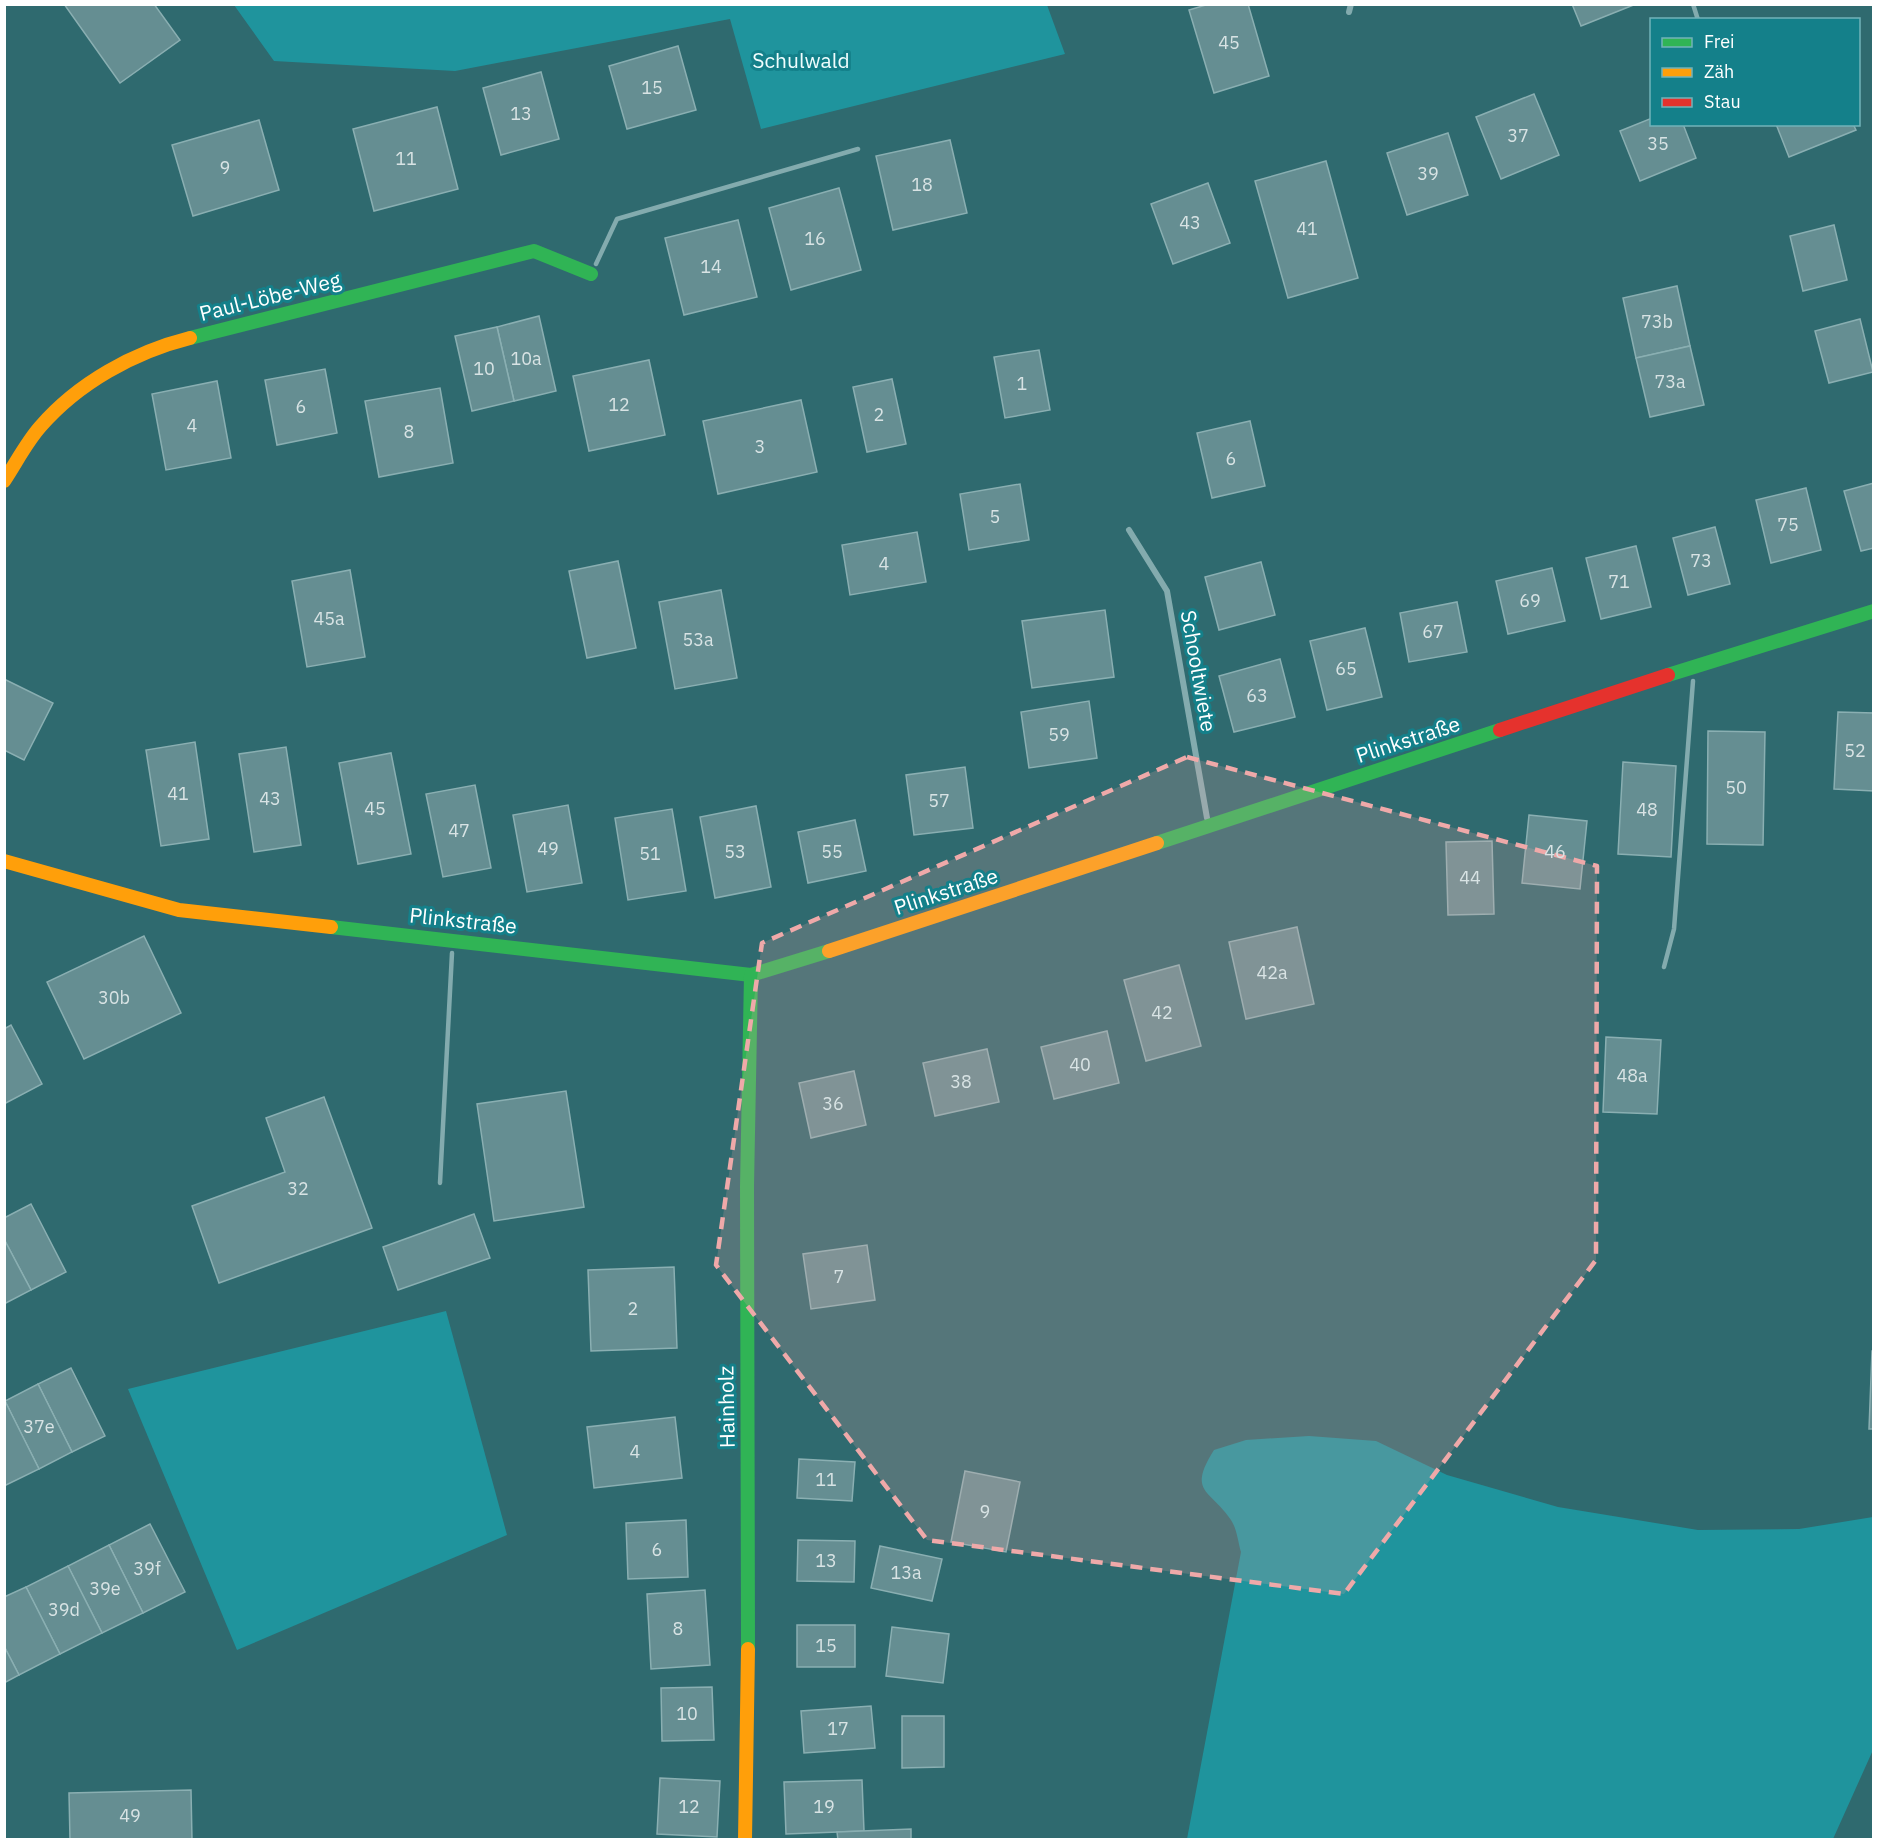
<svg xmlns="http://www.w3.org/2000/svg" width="1878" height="1844" viewBox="0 0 1878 1844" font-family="'IBM Plex Sans',sans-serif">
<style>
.green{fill:#1f949d}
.building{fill:#658e92;stroke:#8aafb2;stroke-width:1.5}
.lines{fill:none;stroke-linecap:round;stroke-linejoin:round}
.lane{stroke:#83abae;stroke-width:4.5}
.street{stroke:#83abae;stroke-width:6}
.fast{stroke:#30b455;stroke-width:14}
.slow{stroke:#ff9f0a;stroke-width:14}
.jam{stroke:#e5322d;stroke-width:14}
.marked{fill:#efa9a9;fill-opacity:0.2;stroke:#efa9a9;stroke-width:4.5;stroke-dasharray:12 8;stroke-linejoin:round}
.labels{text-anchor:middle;stroke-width:6;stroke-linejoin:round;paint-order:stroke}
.number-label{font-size:18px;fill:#d8e3e4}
.park-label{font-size:21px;fill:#f0fdfe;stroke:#14808a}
.street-label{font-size:21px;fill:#fff;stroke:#14808a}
</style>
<rect width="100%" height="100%" fill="#2f6a6f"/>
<g class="green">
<polygon points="234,5 1047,5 1065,54 761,129 730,19 455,71 274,61"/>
<polygon points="446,1311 507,1535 237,1650 128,1389"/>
<path d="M1309,1436L1376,1441L1447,1475L1558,1507L1698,1530L1799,1529L1873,1517V1750L1833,1839H1187L1241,1552C1238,1542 1237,1529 1231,1520C1210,1489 1187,1493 1214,1450L1246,1440Z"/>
</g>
<g class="building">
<polygon points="64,4 154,4 180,40 120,83"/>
<polygon points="1209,4 1248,4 1269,76 1214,93 1189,10"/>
<polygon points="1572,4 1636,4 1581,26"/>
<polygon points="678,46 696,110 627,129 609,66"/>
<polygon points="541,72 559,139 501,155 483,88"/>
<polygon points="1534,94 1559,155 1501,179 1476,117"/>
<polygon points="437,107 458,189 374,211 353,129"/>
<polygon points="1652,118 1652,124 1683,124 1696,158 1640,181 1620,131"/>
<polygon points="259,120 279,190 193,216 172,145"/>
<polygon points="1776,124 1853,124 1856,130 1789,157"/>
<polygon points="1448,133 1468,195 1407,215 1387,153"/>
<polygon points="950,140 967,213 893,230 876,156"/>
<polygon points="1326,161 1358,278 1288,298 1255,181"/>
<polygon points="1208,183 1230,243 1173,264 1151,204"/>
<polygon points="839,188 861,270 791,290 769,208"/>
<polygon points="738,220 757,297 684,315 665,238"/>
<polygon points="1834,225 1847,280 1803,291 1790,236"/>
<polygon points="1677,286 1690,346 1636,358 1623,298"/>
<polygon points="539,316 556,391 514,401 497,327"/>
<polygon points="1860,319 1873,372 1829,383 1815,331"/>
<polygon points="497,327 514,401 472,411 455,336"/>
<polygon points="1690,346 1704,405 1650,417 1636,358"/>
<polygon points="1039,350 1050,410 1005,418 994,357"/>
<polygon points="649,360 665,435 589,451 573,376"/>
<polygon points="325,369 337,433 277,445 265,380"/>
<polygon points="892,379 906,444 867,452 853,387"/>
<polygon points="217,381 231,458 166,470 152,394"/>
<polygon points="440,388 453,463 379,477 365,401"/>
<polygon points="801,400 817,472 718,494 703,421"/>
<polygon points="1250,421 1265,486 1212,498 1197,433"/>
<polygon points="1874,483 1874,548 1861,551 1844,491"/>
<polygon points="1020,484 1029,540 969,550 960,494"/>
<polygon points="1806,488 1821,550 1771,563 1756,500"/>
<polygon points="1715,527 1730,584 1688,595 1673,538"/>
<polygon points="917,532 926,582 850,595 842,545"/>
<polygon points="1636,546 1651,607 1601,619 1586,558"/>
<polygon points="618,561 636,648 587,658 569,571"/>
<polygon points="1261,562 1275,615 1219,630 1205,577"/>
<polygon points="1552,568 1565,621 1508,634 1496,581"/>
<polygon points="350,570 365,657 307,667 292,581"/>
<polygon points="721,590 737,678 675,689 659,602"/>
<polygon points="1457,602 1467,652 1409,662 1400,613"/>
<polygon points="1105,610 1114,677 1032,688 1022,621"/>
<polygon points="1365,628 1382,697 1327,710 1310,641"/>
<polygon points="1280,659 1295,717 1234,732 1219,676"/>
<polygon points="4,679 53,703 24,760 4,750"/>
<polygon points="1089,701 1097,758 1029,768 1021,712"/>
<polygon points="1838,712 1874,713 1874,791 1834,789"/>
<polygon points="1708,731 1765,732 1763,845 1707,844"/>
<polygon points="195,742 209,839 161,846 146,750"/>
<polygon points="286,747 301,845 254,852 239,754"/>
<polygon points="391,753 411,854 358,864 339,763"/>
<polygon points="1623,762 1676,766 1671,857 1618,854"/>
<polygon points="965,767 973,828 914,835 906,775"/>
<polygon points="475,785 491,868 443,877 426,794"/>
<polygon points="568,805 582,883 527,892 513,815"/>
<polygon points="756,806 771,887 715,898 700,817"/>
<polygon points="672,809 686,891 628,900 615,818"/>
<polygon points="1529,815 1587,821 1580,889 1522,883"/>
<polygon points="855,820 866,871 808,883 798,832"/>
<polygon points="1492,841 1494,914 1448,915 1446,842"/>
<polygon points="1297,927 1314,1004 1246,1019 1229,942"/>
<polygon points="144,936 181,1013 84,1059 47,982"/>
<polygon points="1179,965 1201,1046 1146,1061 1124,980"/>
<polygon points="11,1025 42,1084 4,1104 4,1029"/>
<polygon points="1107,1031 1119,1083 1054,1099 1041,1047"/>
<polygon points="1606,1037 1661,1040 1657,1114 1603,1112"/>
<polygon points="987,1049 999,1102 935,1116 923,1063"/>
<polygon points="854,1071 866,1125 811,1138 799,1083"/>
<polygon points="566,1091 584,1207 494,1221 477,1104"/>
<polygon points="324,1097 372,1228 219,1283 192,1206 285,1172 266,1118"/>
<polygon points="31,1204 66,1272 31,1290 4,1239 4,1218"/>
<polygon points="474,1214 490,1258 398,1290 383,1247"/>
<polygon points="4,1239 31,1290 4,1304"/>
<polygon points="867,1245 875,1300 811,1309 803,1254"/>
<polygon points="674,1267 677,1348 591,1351 588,1270"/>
<polygon points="1872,1351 1874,1351 1874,1429 1869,1429"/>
<polygon points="71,1368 105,1436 72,1452 38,1384"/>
<polygon points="38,1384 72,1452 39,1469 5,1401"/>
<polygon points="5,1401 39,1469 4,1486 4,1402"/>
<polygon points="675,1417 682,1478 594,1488 587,1427"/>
<polygon points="799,1459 855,1462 852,1501 797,1498"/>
<polygon points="965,1471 1020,1482 1006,1552 951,1542"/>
<polygon points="686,1520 688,1577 628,1579 626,1523"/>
<polygon points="150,1524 185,1592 143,1613 109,1545"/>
<polygon points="798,1540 855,1541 854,1582 797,1581"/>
<polygon points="109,1545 143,1613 102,1633 68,1566"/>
<polygon points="880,1546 942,1559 932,1601 871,1588"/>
<polygon points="68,1566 102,1633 60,1654 26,1587"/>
<polygon points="26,1587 60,1654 19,1675 4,1646 4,1597"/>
<polygon points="705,1590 710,1665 651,1669 647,1594"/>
<rect x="797" y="1625" width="58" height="42"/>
<polygon points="892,1627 949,1634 943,1683 886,1676"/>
<polygon points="4,1646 19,1675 4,1683"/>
<polygon points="712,1687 714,1740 662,1741 661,1688"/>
<polygon points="871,1706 875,1748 804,1753 801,1711"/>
<polygon points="902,1716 944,1716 944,1767 902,1768"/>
<polygon points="660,1778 720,1781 717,1837 657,1834"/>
<polygon points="862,1780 864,1831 786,1834 784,1782"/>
<polygon points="191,1790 192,1840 70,1840 69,1793"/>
<polygon points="911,1829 911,1840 838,1840 837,1832"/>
</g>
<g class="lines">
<g class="lane">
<polyline points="1693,4 1698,20"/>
<polyline points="596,264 617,219 858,149"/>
<polyline points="1664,967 1674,929 1693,681"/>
<polyline points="440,1183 452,953"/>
</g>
<g class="street">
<polyline points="1349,12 1351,4"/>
<polyline points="1129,530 1167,591 1207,818"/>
</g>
<g class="fast">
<polyline points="190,338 534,251 591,274"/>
<polyline points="1668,675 1874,611"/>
<polyline points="1157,843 1500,730"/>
<polyline points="331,927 751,975 829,951"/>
<polyline points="748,1649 747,1186 751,975"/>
</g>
<g class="slow">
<path d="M4,481C16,463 26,443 40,427C78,383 134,352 190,338"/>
<polyline points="4,861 179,910 331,927"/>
<polyline points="829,951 1157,843"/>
<polyline points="745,1840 748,1649"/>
</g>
<polyline class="jam" points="1500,730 1668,675"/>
</g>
<path class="marked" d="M1187,757L1597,866L1596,1260L1344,1594L927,1540L716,1265L762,943Z"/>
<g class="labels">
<g class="number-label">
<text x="1229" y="49">45</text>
<text x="652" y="94">15</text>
<text x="521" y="120">13</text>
<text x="1518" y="142">37</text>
<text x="1658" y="150">35</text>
<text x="406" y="165">11</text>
<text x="225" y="174">9</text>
<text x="1428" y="180">39</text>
<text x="922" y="191">18</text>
<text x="1190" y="229">43</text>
<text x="1307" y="235">41</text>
<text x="815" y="245">16</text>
<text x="711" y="273">14</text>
<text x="1657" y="328">73b</text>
<text x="526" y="365">10a</text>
<text x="484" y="375">10</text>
<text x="1670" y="388">73a</text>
<text x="1022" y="390">1</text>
<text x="619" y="411">12</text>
<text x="301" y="413">6</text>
<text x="879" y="421">2</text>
<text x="192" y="432">4</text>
<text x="409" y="438">8</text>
<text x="760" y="453">3</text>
<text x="1231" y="465">6</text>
<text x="995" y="523">5</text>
<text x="1788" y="531">75</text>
<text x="1701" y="567">73</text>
<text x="884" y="570">4</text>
<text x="1619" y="588">71</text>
<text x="1530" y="607">69</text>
<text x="329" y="625">45a</text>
<text x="1433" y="638">67</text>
<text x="698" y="646">53a</text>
<text x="1346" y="675">65</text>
<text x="1257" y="702">63</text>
<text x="1059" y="741">59</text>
<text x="1855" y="757">52</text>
<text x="1736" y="794">50</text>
<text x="178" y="800">41</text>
<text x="270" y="805">43</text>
<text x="939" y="807">57</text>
<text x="375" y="815">45</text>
<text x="1647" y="816">48</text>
<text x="459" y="837">47</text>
<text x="548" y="855">49</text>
<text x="735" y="858">53</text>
<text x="832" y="858">55</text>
<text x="1555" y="858">46</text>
<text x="650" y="860">51</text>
<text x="1470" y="884">44</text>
<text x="1272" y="979">42a</text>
<text x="114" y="1004">30b</text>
<text x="1162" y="1019">42</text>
<text x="1080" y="1071">40</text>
<text x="1632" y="1082">48a</text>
<text x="961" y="1088">38</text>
<text x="833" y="1110">36</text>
<text x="298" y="1195">32</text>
<text x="839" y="1283">7</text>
<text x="633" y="1315">2</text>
<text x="39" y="1433">37e</text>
<text x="635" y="1458">4</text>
<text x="826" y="1486">11</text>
<text x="985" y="1518">9</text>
<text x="657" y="1556">6</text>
<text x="826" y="1567">13</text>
<text x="147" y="1575">39f</text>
<text x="906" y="1579">13a</text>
<text x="105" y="1595">39e</text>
<text x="64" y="1616">39d</text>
<text x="678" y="1635">8</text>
<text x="826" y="1652">15</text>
<text x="687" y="1720">10</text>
<text x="838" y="1735">17</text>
<text x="689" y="1813">12</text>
<text x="824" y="1813">19</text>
<text x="130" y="1822">49</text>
</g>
<g class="park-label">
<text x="801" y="68">Schulwald</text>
</g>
<g class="street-label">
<text transform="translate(270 297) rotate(-14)" y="7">Paul-Löbe-Weg</text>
<text transform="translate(1198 671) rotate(80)" y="7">Schooltwiete</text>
<text transform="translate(1408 740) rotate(-18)" y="7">Plinkstraße</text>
<text transform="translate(946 892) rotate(-18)" y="7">Plinkstraße</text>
<text transform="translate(463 921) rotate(6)" y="7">Plinkstraße</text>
<text transform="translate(727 1407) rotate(-91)" y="7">Hainholz</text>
</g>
</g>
<rect width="1878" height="1844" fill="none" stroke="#ffffff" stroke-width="12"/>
<rect x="1650" y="18" width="210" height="108" fill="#14808a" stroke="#72b3b9" stroke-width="1.5"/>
<rect x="1662" y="38" width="30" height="9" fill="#30b455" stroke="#72b3b9" stroke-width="1.5"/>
<text x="1704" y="48" font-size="18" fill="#ffffff">Frei</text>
<rect x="1662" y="68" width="30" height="9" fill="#ff9f0a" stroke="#72b3b9" stroke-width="1.5"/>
<text x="1704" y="78" font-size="18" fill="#ffffff">Zäh</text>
<rect x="1662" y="98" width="30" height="9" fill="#e5322d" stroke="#72b3b9" stroke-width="1.5"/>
<text x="1704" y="108" font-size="18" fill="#ffffff">Stau</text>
</svg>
